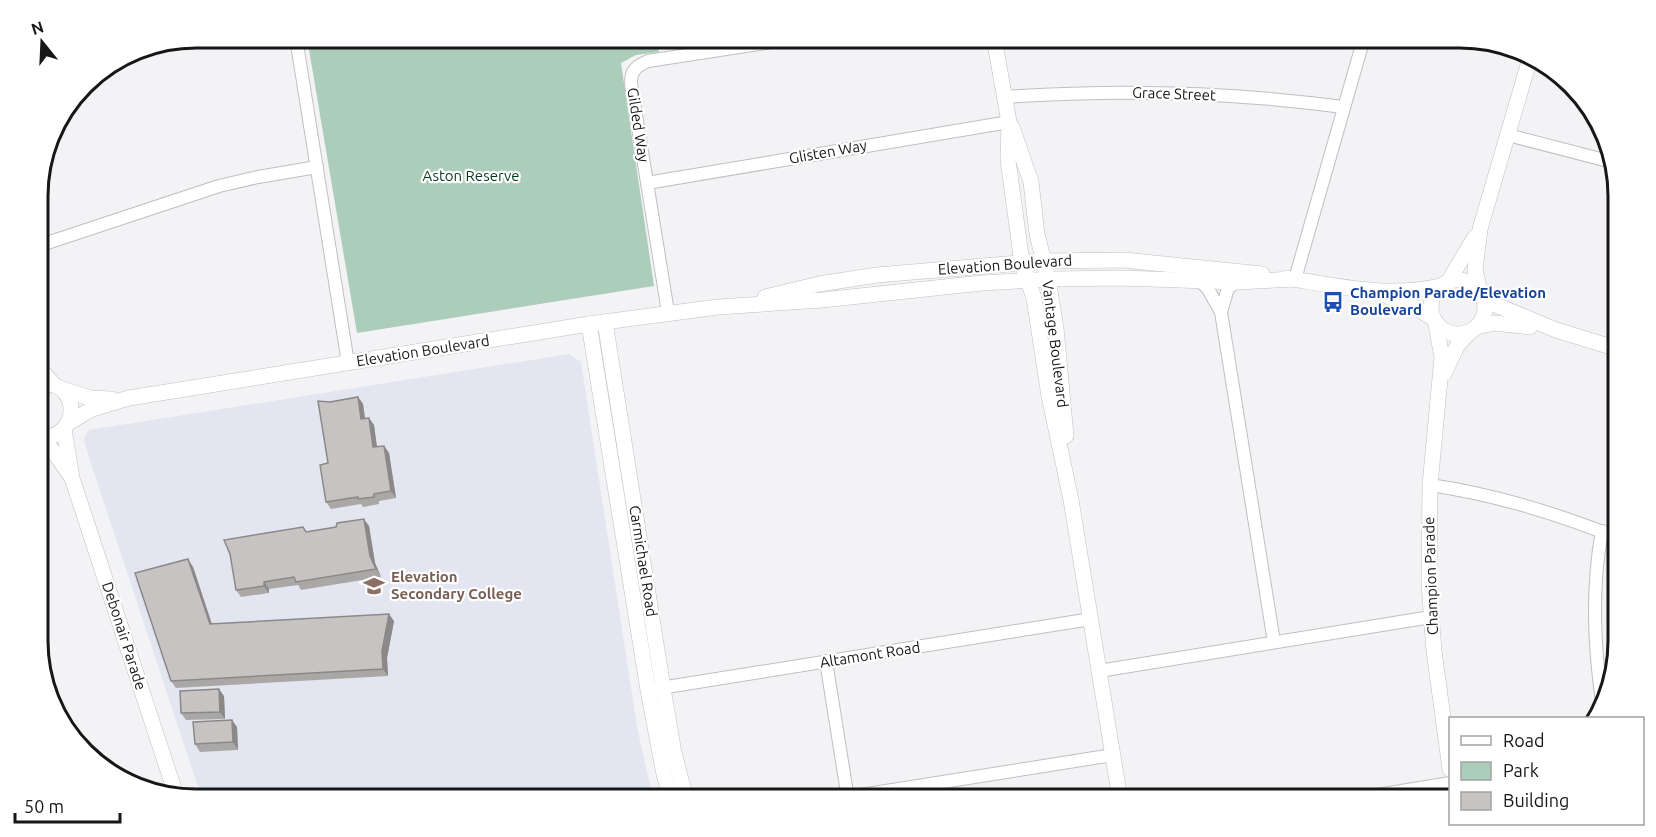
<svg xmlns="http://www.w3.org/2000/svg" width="1656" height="837" viewBox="0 0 1656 837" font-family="Ubuntu,sans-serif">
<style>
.built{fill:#e3e6f0}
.green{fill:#accdba}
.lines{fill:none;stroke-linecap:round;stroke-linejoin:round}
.minor-casing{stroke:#bfbfc2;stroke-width:14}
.tertiary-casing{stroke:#bfbfc2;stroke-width:16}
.minor{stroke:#fff;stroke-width:12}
.tertiary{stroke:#fff;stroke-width:15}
.wall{fill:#aaa8a7}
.shaded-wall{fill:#8b8888}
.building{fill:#c6c3c2;stroke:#8b8888;stroke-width:1.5}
.labels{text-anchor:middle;stroke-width:4.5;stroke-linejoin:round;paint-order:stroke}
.street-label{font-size:15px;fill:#171718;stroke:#fff}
.park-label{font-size:15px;fill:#033923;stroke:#fff}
.transit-label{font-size:15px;font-weight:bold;fill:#164399;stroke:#fff;text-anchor:start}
.education-label{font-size:15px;font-weight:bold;fill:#785e54;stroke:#fff;text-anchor:start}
.rim{fill:none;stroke:#171718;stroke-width:3}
</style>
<rect width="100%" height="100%" fill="#f3f3f6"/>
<polygon class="built" points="569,354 581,362 637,727 653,799 202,799 85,445 84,438 89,430"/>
<polygon class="green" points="307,38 683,38 657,42 659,52 636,55 621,63 654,286 357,333"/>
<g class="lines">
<defs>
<g id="minor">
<polyline points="296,38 348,363"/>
<path d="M1005,97C1118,89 1231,92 1343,107"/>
<polyline points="1508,135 1612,162"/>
<polyline points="647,183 1009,122"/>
<polyline points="38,246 219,186 258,177 317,167"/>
<polyline points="1295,279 1364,38"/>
<polyline points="1199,280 1208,289 1221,312 1274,642"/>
<path d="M668,312L632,90C629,74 633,67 648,61L798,38"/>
<polyline points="1221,312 1228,288 1237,282"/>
<path d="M1430,485C1493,494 1558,514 1618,538"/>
<path d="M1602,531C1591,589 1594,650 1603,708"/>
<polyline points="826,661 848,799"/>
<polyline points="1099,671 1431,617"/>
<polyline points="648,690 1091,619"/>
<polyline points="848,797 1113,755"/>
<polyline points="1353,799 1450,783"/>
</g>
<g id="tertiary">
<polyline points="994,38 1009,122 1008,160 1022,263 1034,298 1049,396 1071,500 1120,799"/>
<polyline points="1012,127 1031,182 1037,234 1048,279 1056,328 1066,436"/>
<path d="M1286,278C1337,286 1389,298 1440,286"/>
<circle cx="1458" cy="307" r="27"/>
<polyline points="1448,282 1475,237"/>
<polyline points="1480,292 1475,270 1480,229 1531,55"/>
<polyline points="1385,295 1418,309 1432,318"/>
<polyline points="765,297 819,284 877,275 1043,261 1124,260 1262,274"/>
<polyline points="1484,300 1556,330 1618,349"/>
<polyline points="605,322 663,688 674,753 686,799"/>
<polyline points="589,324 648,690 664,774 671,799"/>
<polyline points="1436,325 1442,357 1430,485 1429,583 1434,651 1450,769"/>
<polyline points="1477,327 1494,323 1530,327"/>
<polyline points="38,366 54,385"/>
<polyline points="1444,374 1457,346 1470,332"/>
<path d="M38,384C82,378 82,441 38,437"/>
<polyline points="62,389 90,398 112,399"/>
<polyline points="68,423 92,409 129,398 589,324 718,307 822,300 982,283 1053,279 1121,278 1237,282 1295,279"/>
<polyline points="64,429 72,478 176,795"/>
<polyline points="43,437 70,475"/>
</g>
</defs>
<use href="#minor" class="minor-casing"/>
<use href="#tertiary" class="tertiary-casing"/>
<use href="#minor" class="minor"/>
<use href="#tertiary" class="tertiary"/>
</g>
<g class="wall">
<polygon points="375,38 420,38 381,46"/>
<polygon points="358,397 363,404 365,418 374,425 377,447 384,446 389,453 396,498 379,501 379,504 363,507 361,504 331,509 326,502 330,402"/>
<polygon points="369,526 375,563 381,577 301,590 298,585 269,589 269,593 241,597 236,590 307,531"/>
<polygon points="193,567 212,624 394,621 387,658 388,676 176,688 171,681"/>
<polygon points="224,696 225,719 186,720 181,713"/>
<polygon points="237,727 238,750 200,752 195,744"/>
</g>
<g class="shaded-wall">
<polygon points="358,397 363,404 366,426 361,419"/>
<polygon points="369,418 374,425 378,455 373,447"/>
<polygon points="384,446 389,453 396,498 391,491"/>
<polygon points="364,519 369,526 375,563 381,577 376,569 370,556"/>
<polygon points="188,559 193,567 214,631 210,624"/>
<polygon points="264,582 269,589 269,593 264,586"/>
<polygon points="389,614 394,621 387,658 388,676 383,669 382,651"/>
<polygon points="219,689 224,696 225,719 220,712"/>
<polygon points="232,720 237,727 238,750 233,742"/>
</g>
<g class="building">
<polygon points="358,397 361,419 369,418 373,447 384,446 391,491 374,494 374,497 358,499 358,497 326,502 320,465 328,463 318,401 330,402"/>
<polygon points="364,519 370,556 376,569 296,582 294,577 264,582 264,586 236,590 230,554 224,540 303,527 306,532 336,527 337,523"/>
<polygon points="188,559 210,624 389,614 382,651 383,669 171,681 135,573"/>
<polygon points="219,689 220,712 181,713 180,691"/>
<polygon points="232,720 233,742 195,744 193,722"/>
</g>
<defs>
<symbol id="bus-bare" viewBox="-9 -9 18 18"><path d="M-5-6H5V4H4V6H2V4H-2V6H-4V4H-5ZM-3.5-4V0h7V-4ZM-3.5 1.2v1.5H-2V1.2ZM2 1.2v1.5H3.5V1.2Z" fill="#1a4fb4" stroke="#fff" stroke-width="2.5" paint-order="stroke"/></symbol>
<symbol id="school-bare" viewBox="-9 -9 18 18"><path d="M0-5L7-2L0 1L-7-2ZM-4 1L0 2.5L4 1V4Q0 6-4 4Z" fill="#8d6e63" stroke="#fff" stroke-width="2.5" paint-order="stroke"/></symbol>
</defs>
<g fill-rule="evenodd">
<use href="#bus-bare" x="1318" y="287" width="30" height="30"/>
<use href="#school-bare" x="359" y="571" width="30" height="30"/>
</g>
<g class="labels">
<g class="street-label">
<text transform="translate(1174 94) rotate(2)" y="5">Grace Street</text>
<text transform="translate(638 125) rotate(81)" y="5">Gilded Way</text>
<text transform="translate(828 152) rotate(-10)" y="5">Glisten Way</text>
<text transform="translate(1005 265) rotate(-4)" y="5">Elevation Boulevard</text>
<text transform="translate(1055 344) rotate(83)" y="5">Vantage Boulevard</text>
<text transform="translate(423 351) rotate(-9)" y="5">Elevation Boulevard</text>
<text transform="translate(643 561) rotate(81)" y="5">Carmichael Road</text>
<text transform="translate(1431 576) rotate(-92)" y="5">Champion Parade</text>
<text transform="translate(124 636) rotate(72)" y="5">Debonair Parade</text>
<text transform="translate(870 655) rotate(-9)" y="5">Altamont Road</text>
</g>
<g class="park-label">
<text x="471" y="181">Aston Reserve</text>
</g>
<g class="transit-label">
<text x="1350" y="298">Champion Parade/Elevation<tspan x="1350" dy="17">Boulevard</tspan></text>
</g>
<g class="education-label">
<text x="391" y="582">Elevation<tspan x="391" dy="17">Secondary College</tspan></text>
</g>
</g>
<path d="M0 0H1656V837H0ZM196 48H1460A148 148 0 0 1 1608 196V641A148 148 0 0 1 1460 789H196A148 148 0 0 1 48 641V196A148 148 0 0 1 196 48Z" fill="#fff" fill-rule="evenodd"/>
<path class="rim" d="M196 48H1460A148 148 0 0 1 1608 196V641A148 148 0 0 1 1460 789H196A148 148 0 0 1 48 641V196A148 148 0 0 1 196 48Z"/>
<rect x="1449" y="717" width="195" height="108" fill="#ffffff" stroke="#a2a2a3" stroke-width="1.5"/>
<rect x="1461" y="736" width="30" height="9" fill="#ffffff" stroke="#a2a2a3" stroke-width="1.5"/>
<text x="1503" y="747" font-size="18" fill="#171718">Road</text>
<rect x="1461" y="762" width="30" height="18" fill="#accdba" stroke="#a2a2a3" stroke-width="1.5"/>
<text x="1503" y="777" font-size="18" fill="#171718">Park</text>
<rect x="1461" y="792" width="30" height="18" fill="#c6c3c2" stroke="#a2a2a3" stroke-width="1.5"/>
<text x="1503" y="807" font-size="18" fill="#171718">Building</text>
<g transform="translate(42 42) rotate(342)" stroke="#ffffff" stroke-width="4.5" paint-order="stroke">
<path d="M0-4.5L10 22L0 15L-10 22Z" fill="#171718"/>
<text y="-9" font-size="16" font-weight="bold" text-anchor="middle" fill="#171718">N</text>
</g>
<path d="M15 813v9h105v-9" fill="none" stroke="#171718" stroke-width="3"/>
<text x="24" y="813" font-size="18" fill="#171718" stroke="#ffffff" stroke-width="4.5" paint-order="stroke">50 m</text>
</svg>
